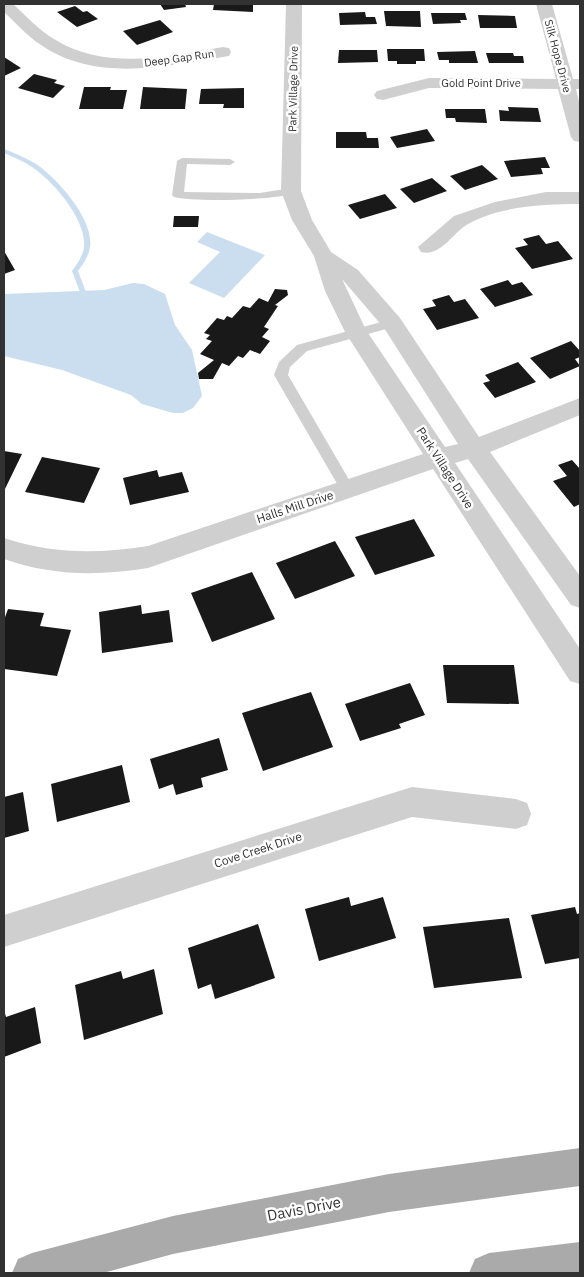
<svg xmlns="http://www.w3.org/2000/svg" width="584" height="1277" viewBox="0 0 584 1277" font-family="'IBM Plex Sans',sans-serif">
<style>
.water{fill:#cbdef0}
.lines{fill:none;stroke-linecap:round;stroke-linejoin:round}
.stream{fill:#cbdef0;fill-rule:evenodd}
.building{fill:#191919}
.lane{fill:#cfcfcf;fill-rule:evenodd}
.street{fill:#cfcfcf;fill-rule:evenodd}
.primary{fill:#aaa;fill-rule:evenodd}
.labels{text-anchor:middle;stroke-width:5;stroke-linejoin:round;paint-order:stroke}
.far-street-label{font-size:11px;fill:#323232;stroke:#fff}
.street-label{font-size:12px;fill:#323232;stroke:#fff}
.near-street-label{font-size:15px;fill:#323232;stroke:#fff}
</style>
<rect width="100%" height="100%" fill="#fff"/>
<g class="water">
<polygon points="207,232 265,255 224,298 189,283 220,252 197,242"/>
<polygon points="133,283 144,284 165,294 175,325 192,350 202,396 193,408 183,413 173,413 142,404 131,395 62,370 4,356 4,294 104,290"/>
</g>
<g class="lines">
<path class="stream" d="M4,149C15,153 26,158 36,164C57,178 94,219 90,247C89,256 83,264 78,271L89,300L88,302H84L83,300L72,271C77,264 83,256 84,247C87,220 53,181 32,167C23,161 13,157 4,153Z"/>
</g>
<g class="building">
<polygon points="160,4 185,4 186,7 164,10"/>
<polygon points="214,4 253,4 253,12 213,10"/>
<polygon points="75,6 83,12 87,11 98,19 77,27 57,12"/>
<polygon points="384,11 420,11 421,27 386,26"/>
<polygon points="365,12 366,17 375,17 377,24 340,25 339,13"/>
<polygon points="431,13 465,13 467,20 460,20 461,23 433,24"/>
<polygon points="478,15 515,16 517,28 480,28"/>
<polygon points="160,20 173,32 137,45 123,31"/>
<polygon points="387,49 424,49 425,61 416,61 416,64 397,64 397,61 388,61"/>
<polygon points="339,50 377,50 378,62 338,63"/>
<polygon points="475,51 478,63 449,63 449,60 439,60 437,52"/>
<polygon points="486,53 513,53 514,56 523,56 524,63 489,63"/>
<polygon points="4,57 21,68 4,76"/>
<polygon points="34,74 57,80 54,83 65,86 53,98 18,88"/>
<polygon points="84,87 111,87 110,90 127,90 123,109 79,109"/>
<polygon points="143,87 187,89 185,109 140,109"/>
<polygon points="244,88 244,108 223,108 224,104 199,104 201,89"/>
<polygon points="508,107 538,108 541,122 500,121 499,110 509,111"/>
<polygon points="445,109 485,109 487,123 456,122 455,118 446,118"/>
<polygon points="427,129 435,141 397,148 390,137"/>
<polygon points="336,132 366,132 367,138 378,138 379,148 336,148"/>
<polygon points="545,157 550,168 541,168 543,174 511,177 504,161"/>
<polygon points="482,165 498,179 465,190 450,176"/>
<polygon points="432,178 447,191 414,203 400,189"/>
<polygon points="385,194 397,208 360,219 348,205"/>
<polygon points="174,216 199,216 198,227 173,227"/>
<polygon points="539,235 546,244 558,241 573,259 532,269 515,248 528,245 523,239"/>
<polygon points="4,251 15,270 4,274"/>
<polygon points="508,280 512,285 522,282 533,295 495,307 480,289"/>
<polygon points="275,289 287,290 288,295 275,305 278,306 264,327 269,329 262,337 270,341 260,354 250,350 243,358 238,356 229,366 222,363 213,379 199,379 198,373 214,360 200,354 212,341 206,339 210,335 204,333 217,318 224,320 227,316 232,318 243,306 250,308 259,298 268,302"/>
<polygon points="449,295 454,302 465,299 479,318 437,330 423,309 436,306 432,300"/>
<polygon points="571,341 580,351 580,357 575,359 580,366 550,379 530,358"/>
<polygon points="518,362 536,382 495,398 483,383 490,381 485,375"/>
<polygon points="4,451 22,454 4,491"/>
<polygon points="42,457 100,468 84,503 25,492"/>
<polygon points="572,460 580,469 580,504 574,507 553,481 567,476 558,465"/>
<polygon points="157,470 159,477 182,472 189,492 130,505 123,478"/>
<polygon points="414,519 435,556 375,575 355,537"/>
<polygon points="335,541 355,576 295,599 276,563"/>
<polygon points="252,572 275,619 212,642 191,593"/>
<polygon points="141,605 142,614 169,610 173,642 102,653 99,612"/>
<polygon points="8,609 44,613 40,626 71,630 57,676 4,669 4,620"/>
<polygon points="443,665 514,665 519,704 447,703"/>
<polygon points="410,683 425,715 399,724 401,728 360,741 345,704"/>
<polygon points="311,692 333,747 263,771 242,713"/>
<polygon points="219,738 228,770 201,778 203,787 176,795 173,784 159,789 150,759"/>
<polygon points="122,765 130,802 57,822 51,784"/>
<polygon points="23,792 29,831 4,838 4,797"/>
<polygon points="349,897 351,906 383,897 396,938 319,961 305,909"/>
<polygon points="575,907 577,914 580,913 580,958 545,964 531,915"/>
<polygon points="509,918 522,978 434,988 423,927"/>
<polygon points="258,924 275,978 215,999 211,984 198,989 188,948"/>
<polygon points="154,969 163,1014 84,1040 75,985 121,971 123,979"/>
<polygon points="35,1007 41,1043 4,1057 4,1010 6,1017"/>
</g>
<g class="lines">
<g class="lane">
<path d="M182,158L230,159L235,162L230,165L187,164L184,192L260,193L291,188L297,191C286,201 191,202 174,197L172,195L177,161Z"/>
<polygon points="392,319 397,320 398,323 397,326 307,351 290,367 288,375 355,490 353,494 343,494 274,375 279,362 297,345"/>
</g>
<g class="street">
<path d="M4,4H13C26,16 39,30 54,39C105,71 167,57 223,47L229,48L231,52L229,56L223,57C163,67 95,82 41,45C27,36 16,23 4,12Z"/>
<path d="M286,4H302L301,191L312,220L331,252L358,270L400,318L479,437L580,398V415L490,452L580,576V608L571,605L468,459L455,463L580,649V684L570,681L433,469L148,568C98,576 52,576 4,559V538C52,554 98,554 148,546L423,454L345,332L325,291L314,256L292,220L281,191ZM342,279L384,328L458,444L445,447L366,330Z"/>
<polygon points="536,4 552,4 573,79 580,79 580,89 576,89 580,106 580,142 574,141 571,137 558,89 429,88 383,100 377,99 374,95 377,91 429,78 556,79"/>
<path d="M546,192H580V204C545,204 500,206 468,224C452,233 441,257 421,252L418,247L454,216L495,202Z"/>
<polygon points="412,787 516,799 527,803 531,814 527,825 516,829 412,817 4,947 4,915"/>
</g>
<g class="primary">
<polygon points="580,1148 580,1186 389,1212 173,1254 103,1273 12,1273 18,1259 32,1253 173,1216 389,1174"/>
<polygon points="580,1242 580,1273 469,1273 475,1259 489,1253"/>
</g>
</g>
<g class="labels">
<g class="far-street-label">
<text transform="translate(558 56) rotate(75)" y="4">Silk Hope Drive</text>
<text transform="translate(179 58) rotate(-8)" y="4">Deep Gap Run</text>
<text x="481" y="87">Gold Point Drive</text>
<text transform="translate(293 89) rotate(-89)" y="4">Park Village Drive</text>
</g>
<g class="street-label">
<text transform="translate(445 468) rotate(57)" y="4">Park Village Drive</text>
<text transform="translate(295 507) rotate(-18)" y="4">Halls Mill Drive</text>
<text transform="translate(258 850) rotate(-18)" y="4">Cove Creek Drive</text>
</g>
<g class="near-street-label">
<text transform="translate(304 1209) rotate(-11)" y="5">Davis Drive</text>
</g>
</g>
<rect width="584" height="1277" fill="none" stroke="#323232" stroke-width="10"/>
</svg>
